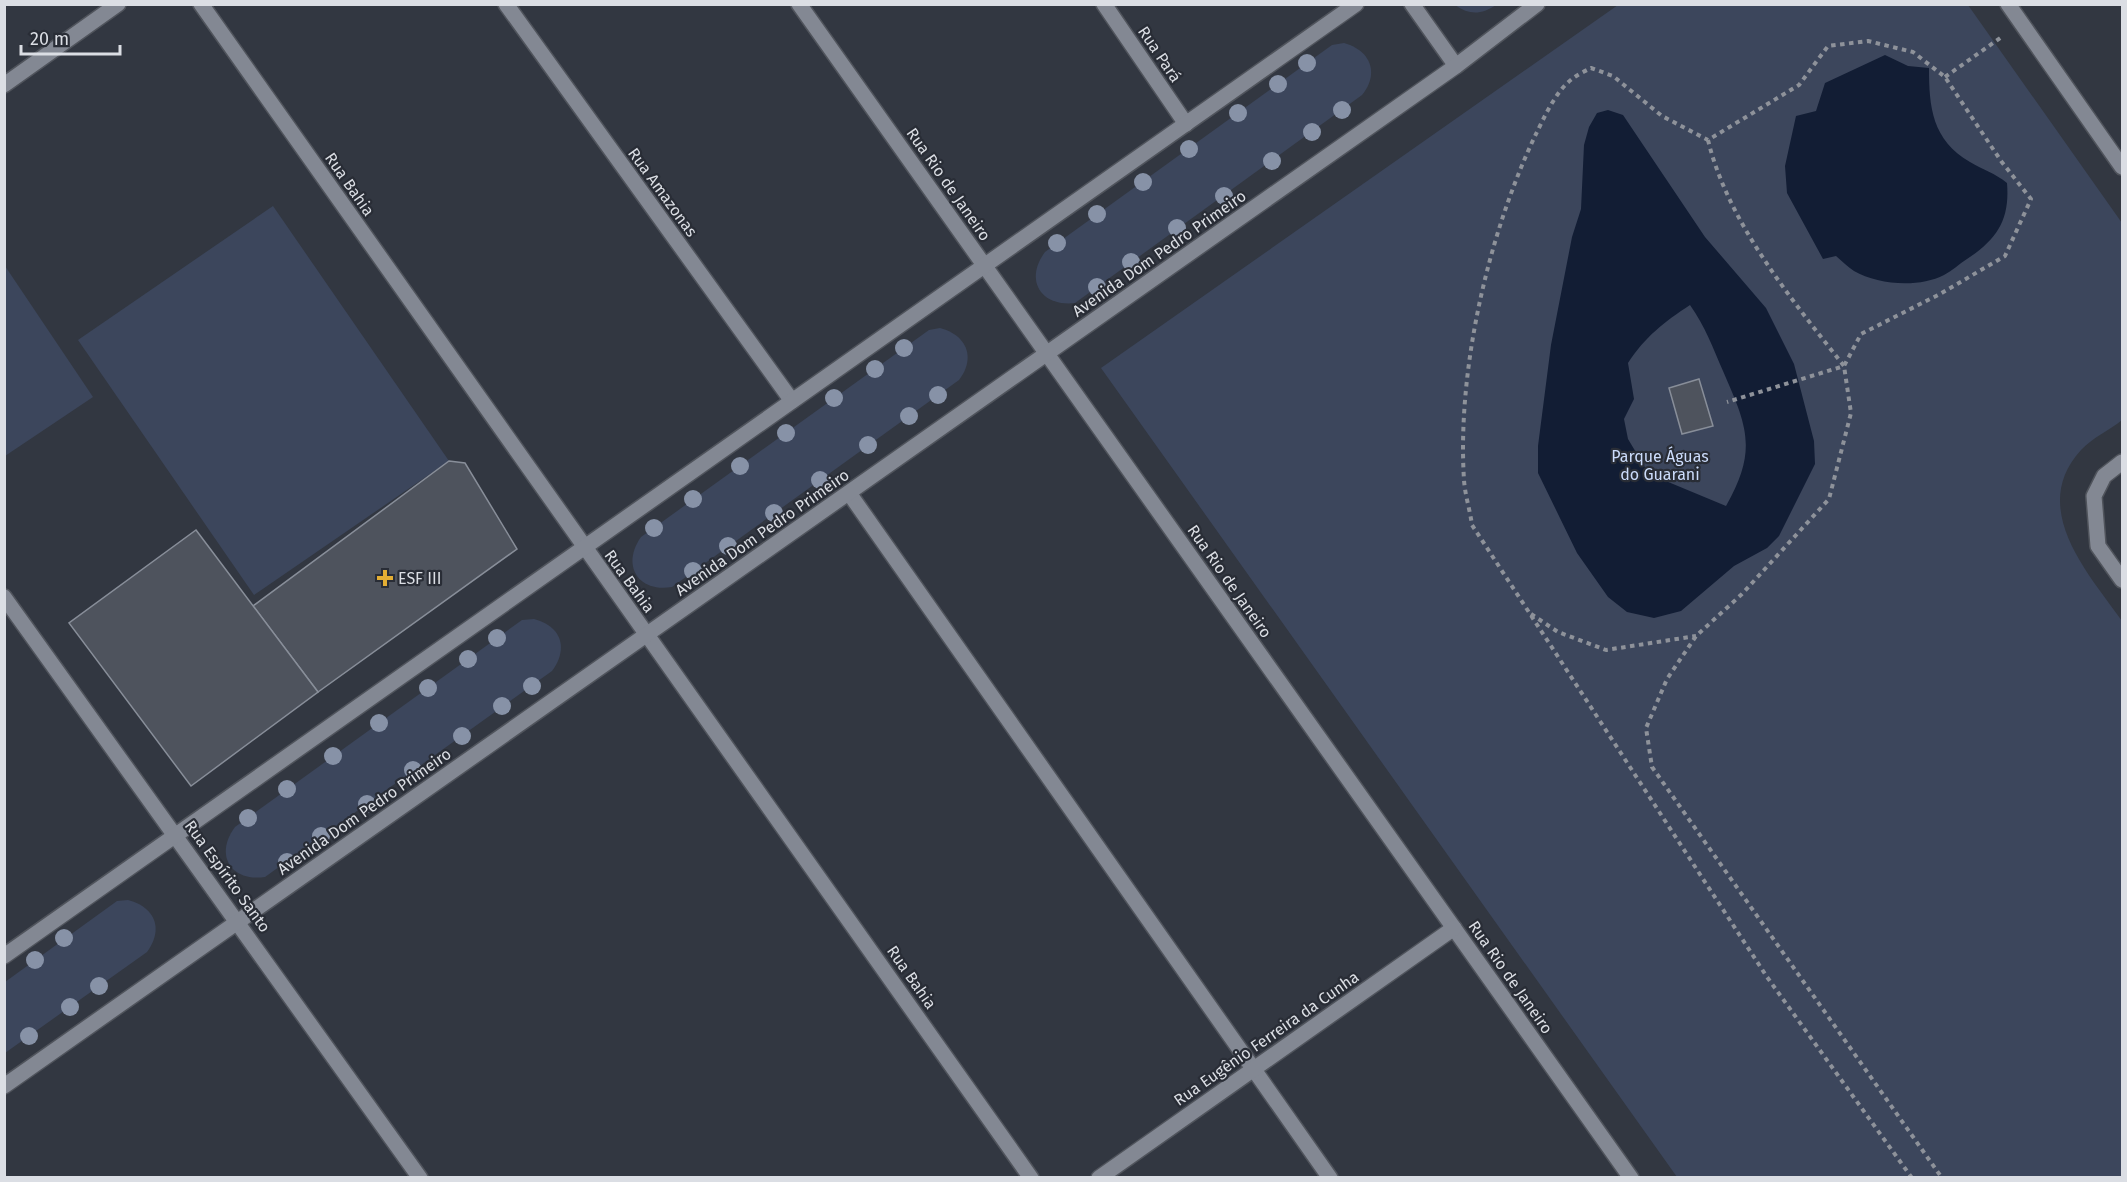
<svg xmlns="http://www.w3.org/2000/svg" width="2127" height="1182" viewBox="0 0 2127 1182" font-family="'Fira Sans',sans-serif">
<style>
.green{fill:#3c465c}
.water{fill:#121d34;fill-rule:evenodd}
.building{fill:#4e535d;stroke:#888e99;stroke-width:1.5}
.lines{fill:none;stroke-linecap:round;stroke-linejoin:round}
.minor-casing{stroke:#50545c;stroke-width:18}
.tertiary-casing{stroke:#50545c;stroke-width:18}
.path{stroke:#8e929a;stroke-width:4;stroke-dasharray:4.5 4.5;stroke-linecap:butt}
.minor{stroke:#838893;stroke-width:15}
.tertiary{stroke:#838893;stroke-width:15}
.tree{fill:#8792a7}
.poi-dot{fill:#e3ae34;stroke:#292d36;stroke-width:2}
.labels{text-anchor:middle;stroke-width:4.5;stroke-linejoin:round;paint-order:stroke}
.street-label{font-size:16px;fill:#dbdee4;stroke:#292d36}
.park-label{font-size:16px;fill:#ccdcfb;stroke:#292d36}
.poi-label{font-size:16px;fill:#dbdee4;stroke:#292d36;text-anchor:start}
</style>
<rect width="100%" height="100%" fill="#323741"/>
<g class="green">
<path d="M1455,5H1496C1481,15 1469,15 1455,5Z"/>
<path d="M1618,5H1968L2122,223V420C2110,430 2092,438 2081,450C2028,508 2088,573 2122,621V1177H1677L1101,368Z"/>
<path d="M1344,43C1370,50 1380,73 1362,95L1075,303C1041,307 1024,280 1045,252L1332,45Z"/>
<polygon points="273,206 449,461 254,595 78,340"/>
<polygon points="5,266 93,397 5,456 4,456"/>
<path d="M940,328C967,335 976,358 959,380L672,587C638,593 621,565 641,537L929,330Z"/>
<path d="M534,619C561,626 569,648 552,671L265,877C231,882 214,855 235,827L522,620Z"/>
<path d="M128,900C155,907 164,929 147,952L5,1053V982L117,901Z"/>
</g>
<g class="water">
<path d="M1885,55L1908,66L1929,68C1929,107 1932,140 1970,162C1983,170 1995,173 2007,183C2010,220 1997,239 1967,259C1959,264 1952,271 1944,275C1919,288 1878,285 1854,271C1848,267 1842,261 1836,256L1823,259L1787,193L1785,166L1796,116L1816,111L1825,83Z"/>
<path d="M1608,110L1623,115L1705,237L1766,308L1794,364L1814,441L1815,464L1779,536L1767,548L1734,566L1681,611L1654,618L1627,612L1608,597L1577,553L1538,473V446L1551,345L1572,237L1581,209L1584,145L1589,127L1597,113ZM1690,305C1705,326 1713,348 1723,371C1747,426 1758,450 1726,506L1649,474L1628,439L1624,419L1634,399L1628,363C1645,337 1664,322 1690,305Z"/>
</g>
<g class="building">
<polygon points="1699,379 1713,426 1682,434 1669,388"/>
<polygon points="449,461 465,463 517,549 318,692 253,606"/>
<polygon points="196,530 318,692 191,786 69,623"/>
</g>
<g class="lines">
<defs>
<g id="minor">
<polyline points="201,4 1031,1178"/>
<polyline points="506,4 792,401"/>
<polyline points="799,4 1631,1178"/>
<polyline points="1104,4 1186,124"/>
<polyline points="1412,4 1456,66"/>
<polyline points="4,85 118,4"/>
<polyline points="2122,462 2104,476 2094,496 2098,546 2122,580"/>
<polyline points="849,493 1330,1178"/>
<polyline points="4,597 420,1178"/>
<polyline points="1099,1178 1454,928"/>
</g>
<g id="tertiary">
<polyline points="2008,4 2122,167"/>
<polyline points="4,956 1356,4"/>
<polyline points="4,1086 1456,66 1537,4"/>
</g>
</defs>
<use href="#minor" class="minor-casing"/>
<use href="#tertiary" class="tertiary-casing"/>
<g class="path">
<polyline points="1945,77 2003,36"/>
<path d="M1708,140C1728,223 1792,300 1844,366L1727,402"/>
<polyline points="1531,614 1558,632 1606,650 1696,636"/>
<path d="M1912,1178L1767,977L1472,525C1470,510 1465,495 1464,480C1457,371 1488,235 1535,136C1544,118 1555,92 1572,79C1577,75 1585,71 1591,68L1613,76L1662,116L1708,140L1799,85L1828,46L1868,41L1913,52L1945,77L2001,161L2031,199L2005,256L1940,294L1861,334L1844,366L1851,413L1829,499L1742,594L1696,636L1667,679L1646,728L1652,767L1942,1178"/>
</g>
<use href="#minor" class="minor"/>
<use href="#tertiary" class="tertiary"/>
</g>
<g class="tree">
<circle cx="1307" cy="63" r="9"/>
<circle cx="1278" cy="84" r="9"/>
<circle cx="1342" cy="110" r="9"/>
<circle cx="1238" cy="113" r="9"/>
<circle cx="1312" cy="132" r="9"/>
<circle cx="1189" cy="149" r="9"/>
<circle cx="1272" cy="161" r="9"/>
<circle cx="1143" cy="182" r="9"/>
<circle cx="1224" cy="196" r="9"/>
<circle cx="1097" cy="214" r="9"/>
<circle cx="1177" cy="228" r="9"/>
<circle cx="1057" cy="243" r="9"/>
<circle cx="1131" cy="262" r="9"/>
<circle cx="1097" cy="287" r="9"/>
<circle cx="904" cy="348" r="9"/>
<circle cx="875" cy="369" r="9"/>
<circle cx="938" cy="395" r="9"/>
<circle cx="834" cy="398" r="9"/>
<circle cx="909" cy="416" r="9"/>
<circle cx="786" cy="433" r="9"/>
<circle cx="868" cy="445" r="9"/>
<circle cx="740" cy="466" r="9"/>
<circle cx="820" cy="480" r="9"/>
<circle cx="693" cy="499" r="9"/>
<circle cx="774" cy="513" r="9"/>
<circle cx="654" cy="528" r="9"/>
<circle cx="728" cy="546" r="9"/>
<circle cx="693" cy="571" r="9"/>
<circle cx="497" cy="638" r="9"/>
<circle cx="468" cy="659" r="9"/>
<circle cx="532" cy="686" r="9"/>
<circle cx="428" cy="688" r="9"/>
<circle cx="502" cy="706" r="9"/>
<circle cx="379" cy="723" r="9"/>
<circle cx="462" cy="736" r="9"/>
<circle cx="333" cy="756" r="9"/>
<circle cx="413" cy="770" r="9"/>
<circle cx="287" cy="789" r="9"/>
<circle cx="367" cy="804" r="9"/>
<circle cx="248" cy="818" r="9"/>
<circle cx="321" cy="836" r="9"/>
<circle cx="287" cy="862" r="9"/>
<circle cx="64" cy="938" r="9"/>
<circle cx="35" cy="960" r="9"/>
<circle cx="99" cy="986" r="9"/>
<circle cx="70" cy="1007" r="9"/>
<circle cx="29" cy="1036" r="9"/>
</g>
<path class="poi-dot" d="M382 569h6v6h6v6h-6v6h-6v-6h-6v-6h6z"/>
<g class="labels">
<g class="street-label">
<text transform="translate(1160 54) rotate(56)" y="6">Rua Pará</text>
<text transform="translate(350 184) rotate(55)" y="6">Rua Bahia</text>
<text transform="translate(949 184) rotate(55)" y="6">Rua Rio de Janeiro</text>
<text transform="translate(663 192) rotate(54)" y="6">Rua Amazonas</text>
<text transform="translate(1159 253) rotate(-35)" y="6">Avenida Dom Pedro Primeiro</text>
<text transform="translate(762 532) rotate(-35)" y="6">Avenida Dom Pedro Primeiro</text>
<text transform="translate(630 581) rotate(54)" y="6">Rua Bahia</text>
<text transform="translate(1230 581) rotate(55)" y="6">Rua Rio de Janeiro</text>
<text transform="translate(364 811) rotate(-35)" y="6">Avenida Dom Pedro Primeiro</text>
<text transform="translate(228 876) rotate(54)" y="6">Rua Espírito Santo</text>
<text transform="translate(912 977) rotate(55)" y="6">Rua Bahia</text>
<text transform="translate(1511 977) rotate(55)" y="6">Rua Rio de Janeiro</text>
<text transform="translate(1266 1038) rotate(-35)" y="6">Rua Eugênio Ferreira da Cunha</text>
</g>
<g class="park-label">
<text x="1660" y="462">Parque Águas<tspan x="1660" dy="18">do Guarani</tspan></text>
</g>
<g class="poi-label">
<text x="398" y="584">ESF III</text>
</g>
</g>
<rect width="2127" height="1182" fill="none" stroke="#dbdee4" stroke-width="12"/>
<path d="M21 45v9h99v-9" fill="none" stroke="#dbdee4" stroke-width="3"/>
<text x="30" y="45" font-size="18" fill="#dbdee4" stroke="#292d36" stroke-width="4.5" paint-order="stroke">20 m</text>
</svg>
